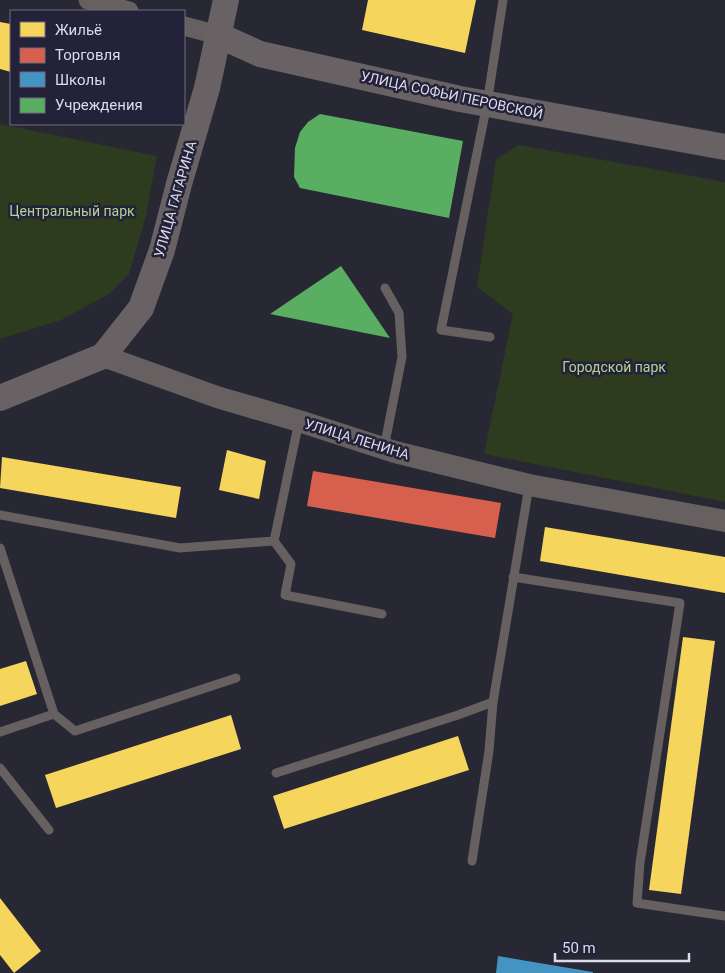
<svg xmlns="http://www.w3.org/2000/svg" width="725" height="973" viewBox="0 0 725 973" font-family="Roboto,sans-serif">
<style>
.green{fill:#2d3c1f}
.homes{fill:#f6d55c}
.shops{fill:#d6604d}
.schools{fill:#4393c3}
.public{fill:#5aae61}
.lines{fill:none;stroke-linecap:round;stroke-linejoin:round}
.service{stroke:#666061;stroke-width:9}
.minor{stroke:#666061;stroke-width:19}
.tertiary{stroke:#666061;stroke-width:22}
.secondary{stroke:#696265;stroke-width:26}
.labels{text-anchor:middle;stroke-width:5;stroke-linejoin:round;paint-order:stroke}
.street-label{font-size:14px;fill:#dcdbeb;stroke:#242239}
.park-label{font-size:14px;fill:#b3d495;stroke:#242239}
</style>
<rect width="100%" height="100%" fill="#282734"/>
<g class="green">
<polygon points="0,124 157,156 145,220 129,274 109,294 61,320 0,339"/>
<polygon points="519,145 725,182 725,502 484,454 513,314 477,287 496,159"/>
</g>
<g class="homes">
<polygon points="368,0 476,0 465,53 362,30"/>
<polygon points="0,22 11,24 11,72 0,69"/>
<polygon points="227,450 266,461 259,499 219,490"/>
<polygon points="2,457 181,487 176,518 0,488"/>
<polygon points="545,527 725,557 725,593 540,561"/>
<polygon points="683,637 715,641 681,894 649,890"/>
<polygon points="26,661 37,694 0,706 0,669"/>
<polygon points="231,715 241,749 56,808 45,775"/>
<polygon points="458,736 469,770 284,829 273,796"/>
<polygon points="0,898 41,951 14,973 0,955"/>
</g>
<polygon class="shops" points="313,471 501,503 495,538 307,506"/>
<polygon class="schools" points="498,956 593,972 593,973 496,973"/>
<g class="public">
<polygon points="320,114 463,141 449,218 300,188 294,177 295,148 300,132 308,122"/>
<polygon points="341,266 390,338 270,314"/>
</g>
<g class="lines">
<g class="service">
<polyline points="490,337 441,330 487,104 503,0"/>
<polyline points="384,448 402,357 399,313 385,288"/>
<polyline points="0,515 180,548 274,541 299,421"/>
<polyline points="274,541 291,564 285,595 382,614"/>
<polyline points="0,548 54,714 0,732"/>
<polyline points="513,577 680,603 640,863 637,903 725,916"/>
<polyline points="54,714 75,731 236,678"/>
<polyline points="0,768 49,830"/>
<polyline points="276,773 458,715 493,702"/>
<polyline points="472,861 489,751 493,702 529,486"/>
</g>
<g class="minor">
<polyline points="88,0 129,11"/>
<polyline points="184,26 218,35"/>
</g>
<polyline class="tertiary" points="103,356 217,397 299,421 395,452 529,485 725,521"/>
<g class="secondary">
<polyline points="218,35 260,54 460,99 725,147"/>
<polyline points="0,398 103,356 141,308 162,250 179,184 207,88 226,0"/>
</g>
</g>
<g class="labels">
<g class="street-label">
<text transform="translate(452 95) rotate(12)" y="5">УЛИЦА СОФЬИ ПЕРОВСКОЙ</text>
<text transform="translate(175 199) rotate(-74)" y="5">УЛИЦА ГАГАРИНА</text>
<text transform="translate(357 439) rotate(17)" y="5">УЛИЦА ЛЕНИНА</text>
</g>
<g class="park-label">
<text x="72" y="216">Центральный парк</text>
<text x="614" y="372">Городской парк</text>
</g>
</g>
<rect x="10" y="10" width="175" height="115" fill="#242239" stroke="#6e6c80"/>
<rect x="20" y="22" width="25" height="15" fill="#f6d55c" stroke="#6e6c80"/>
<text x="55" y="35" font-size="15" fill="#dcdbeb">Жильё</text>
<rect x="20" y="48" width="25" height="15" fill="#d6604d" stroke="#6e6c80"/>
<text x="55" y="60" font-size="15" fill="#dcdbeb">Торговля</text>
<rect x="20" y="72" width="25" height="15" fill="#4393c3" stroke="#6e6c80"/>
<text x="55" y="85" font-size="15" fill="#dcdbeb">Школы</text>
<rect x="20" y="98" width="25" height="15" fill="#5aae61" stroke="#6e6c80"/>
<text x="55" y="110" font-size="15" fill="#dcdbeb">Учреждения</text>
<path d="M555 953v8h134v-8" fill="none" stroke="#dcdbeb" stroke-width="2.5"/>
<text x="562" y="953" font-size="15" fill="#dcdbeb" stroke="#242239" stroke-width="4" paint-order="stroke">50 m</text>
</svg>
